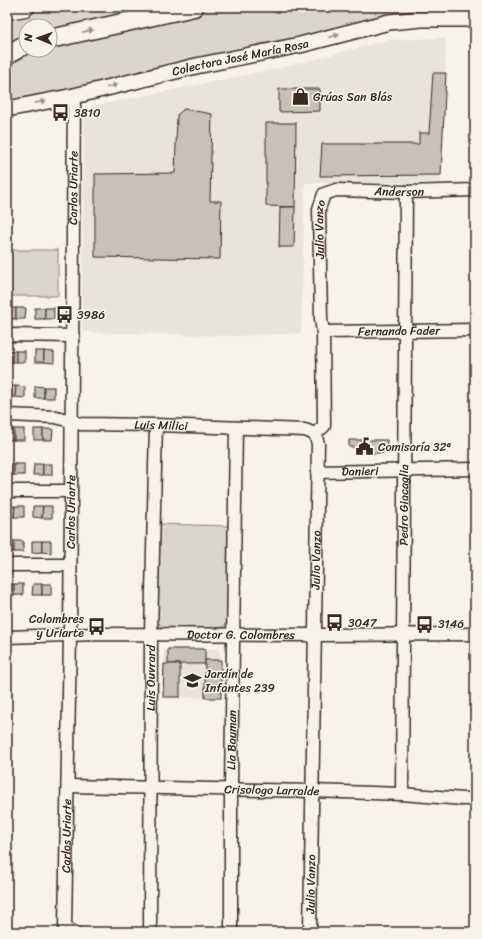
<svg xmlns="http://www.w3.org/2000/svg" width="482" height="939" viewBox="0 0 482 939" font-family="Sriracha,sans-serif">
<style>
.built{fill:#e9e4d9}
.green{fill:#dbd6cb;stroke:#8b8074;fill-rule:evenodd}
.building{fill:#c8c1b6;stroke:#3b2a1e}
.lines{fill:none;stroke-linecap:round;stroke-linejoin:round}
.minor-casing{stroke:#3b2a1e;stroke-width:15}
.major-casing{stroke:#3b2a1e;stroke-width:18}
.highway-casing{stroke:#3b2a1e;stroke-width:21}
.minor{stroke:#f7f3e8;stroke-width:12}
.major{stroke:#f7f3e8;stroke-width:15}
.highway{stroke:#f7f3e8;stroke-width:18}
.oneway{fill:#998e83}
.labels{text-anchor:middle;stroke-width:3;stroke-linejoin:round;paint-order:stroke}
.street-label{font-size:12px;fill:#3b2a1e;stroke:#f7f3e8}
.poi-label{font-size:12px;fill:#3b2a1e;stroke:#f7f3e8;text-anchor:start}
</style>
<rect width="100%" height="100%" fill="#f7f3e8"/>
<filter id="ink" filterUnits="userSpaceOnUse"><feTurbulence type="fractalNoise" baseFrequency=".025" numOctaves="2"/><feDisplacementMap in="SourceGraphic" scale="8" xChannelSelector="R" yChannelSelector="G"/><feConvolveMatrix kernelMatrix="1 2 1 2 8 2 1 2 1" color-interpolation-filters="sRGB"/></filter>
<g filter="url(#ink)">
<g class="built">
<polygon points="446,38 441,183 305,183 301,333 236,336 82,332 84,119 93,106 279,68 320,58 387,40"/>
<polygon points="168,649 217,649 221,657 221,698 163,697 164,652"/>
</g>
<g class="green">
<path d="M7,7H475V19H422L7,109ZM26,26H50V50H26Z"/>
<rect x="7" y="250" width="51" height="46"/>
<polygon points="159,524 229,526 228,619 225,625 219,630 164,628 160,625 157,620"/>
</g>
<g class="building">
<polygon points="433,73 446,73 441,175 320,176 322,144 419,144 419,133 429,133"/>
<polygon points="279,89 320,89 320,111 279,112"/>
<polygon points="184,109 212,114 210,201 221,201 220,259 95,257 95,174 175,173 177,115"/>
<polygon points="266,123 296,123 295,207 266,206"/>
<polygon points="280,207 295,207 294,247 279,247"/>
<rect x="7" y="308" width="9" height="11"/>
<polygon points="16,308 26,308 25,319 16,319"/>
<rect x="35" y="308" width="10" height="11"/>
<rect x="45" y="308" width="9" height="11"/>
<rect x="7" y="351" width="9" height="11"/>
<rect x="16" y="351" width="9" height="11"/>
<rect x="35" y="351" width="9" height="11"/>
<polygon points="44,351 54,352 54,363 44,362"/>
<polygon points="7,386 16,386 15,397 7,397"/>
<polygon points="16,386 25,387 25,398 15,397"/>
<polygon points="35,386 44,387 44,398 35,398"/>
<rect x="44" y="387" width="10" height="11"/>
<rect x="7" y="429" width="7" height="11"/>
<rect x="14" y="429" width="10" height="11"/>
<rect x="34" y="429" width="9" height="11"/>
<polygon points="43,429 53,429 52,440 43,440"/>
<polygon points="349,440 387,440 387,445 383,445 383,453 355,453 355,447 349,447"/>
<rect x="7" y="464" width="7" height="11"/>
<rect x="14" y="464" width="10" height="11"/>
<polygon points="34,464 43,464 43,475 33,475"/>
<rect x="43" y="464" width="9" height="11"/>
<polygon points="7,506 15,506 14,517 7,517"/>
<polygon points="15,506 24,506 24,517 14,517"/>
<polygon points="33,506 43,506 42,518 33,517"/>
<polygon points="43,506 52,506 52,518 42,518"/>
<rect x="7" y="541" width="7" height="11"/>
<rect x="14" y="541" width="9" height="11"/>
<polygon points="32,541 42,541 42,552 32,553"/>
<polygon points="42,541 51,541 51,553 42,552"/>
<rect x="7" y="584" width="7" height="11"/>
<rect x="14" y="584" width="9" height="11"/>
<polygon points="33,584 42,584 42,595 32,595"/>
<rect x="42" y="584" width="9" height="11"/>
<rect x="168" y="649" width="37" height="15"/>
<rect x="205" y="660" width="16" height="38"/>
<polygon points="164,664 180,664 180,697 163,697"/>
</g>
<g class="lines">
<defs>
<g id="minor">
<path id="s1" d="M323,332L475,330"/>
<polyline points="7,335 73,336"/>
<path id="s2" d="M7,415L56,417L81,424L156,425L305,430L315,434"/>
<path id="s3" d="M315,434L324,426L323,332L321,319L319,209L324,194L336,190L406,192L475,190"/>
<path id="s4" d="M317,472L475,469"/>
<polyline points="7,491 71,491"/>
<polyline points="7,565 70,565"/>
<path id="s5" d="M7,637L97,634L315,635L475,634"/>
<path id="s6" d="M68,786L312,791L402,794L463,799H475"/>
<path id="s7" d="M402,794L406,192"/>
<path id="s8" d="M74,932L65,928L70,635L74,96"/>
<path id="s9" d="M150,932L151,634L156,425"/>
<path id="s10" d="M231,932V789L236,428"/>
<path id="s11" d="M310,932L318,444L315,434"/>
</g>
<g id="major">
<path id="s12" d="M7,109L74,96L196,66L300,45L389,22L422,19H475"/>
</g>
<g id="highway">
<polyline points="7,10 25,7"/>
<polyline points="50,39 194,7"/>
<polyline points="7,55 26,44"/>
</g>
</defs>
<use href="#minor" class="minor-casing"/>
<use href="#major" class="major-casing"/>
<use href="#highway" class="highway-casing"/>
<use href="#minor" class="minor"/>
<use href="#major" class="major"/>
<use href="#highway" class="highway"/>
</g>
<defs><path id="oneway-solid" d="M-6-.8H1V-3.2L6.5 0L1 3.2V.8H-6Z"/></defs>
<g class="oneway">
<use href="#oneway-solid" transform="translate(88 31) rotate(-12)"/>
<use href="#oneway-solid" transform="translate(334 36) rotate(-15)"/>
<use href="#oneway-solid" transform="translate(112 86) rotate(-14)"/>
<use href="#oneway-solid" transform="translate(40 102) rotate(-11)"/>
</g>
</g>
<defs>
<symbol id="shop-bare" viewBox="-9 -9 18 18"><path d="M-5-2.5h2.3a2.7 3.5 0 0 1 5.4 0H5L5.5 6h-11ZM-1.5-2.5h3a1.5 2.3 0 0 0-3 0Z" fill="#3b2a1e" stroke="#f7f3e8" stroke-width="2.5" paint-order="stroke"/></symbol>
<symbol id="bus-bare" viewBox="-9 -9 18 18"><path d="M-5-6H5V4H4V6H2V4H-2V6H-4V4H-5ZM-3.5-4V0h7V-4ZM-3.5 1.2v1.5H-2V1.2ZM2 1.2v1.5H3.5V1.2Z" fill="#3b2a1e" stroke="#f7f3e8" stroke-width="2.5" paint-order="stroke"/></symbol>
<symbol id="civic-bare" viewBox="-9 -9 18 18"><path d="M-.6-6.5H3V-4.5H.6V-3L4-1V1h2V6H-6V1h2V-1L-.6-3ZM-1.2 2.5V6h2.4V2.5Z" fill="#3b2a1e" stroke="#f7f3e8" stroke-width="2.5" paint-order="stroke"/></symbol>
<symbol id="school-bare" viewBox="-9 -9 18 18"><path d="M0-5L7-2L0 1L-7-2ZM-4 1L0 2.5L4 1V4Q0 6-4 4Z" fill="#3b2a1e" stroke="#f7f3e8" stroke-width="2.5" paint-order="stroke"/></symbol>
</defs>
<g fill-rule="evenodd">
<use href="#shop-bare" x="288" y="84" width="25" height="25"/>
<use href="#bus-bare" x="48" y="100" width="25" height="25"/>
<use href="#bus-bare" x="52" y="302" width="25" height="25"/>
<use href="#civic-bare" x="352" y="434" width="25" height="25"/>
<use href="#bus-bare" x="322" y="610" width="25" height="25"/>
<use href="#bus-bare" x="412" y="612" width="25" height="25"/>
<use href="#bus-bare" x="84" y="614" width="25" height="25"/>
<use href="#school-bare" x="180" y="668" width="25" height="25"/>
</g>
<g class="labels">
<g class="street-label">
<text dy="4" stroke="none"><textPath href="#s12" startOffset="239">Colectora José María Rosa</textPath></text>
<text dy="4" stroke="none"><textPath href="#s8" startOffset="750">Carlos Uriarte</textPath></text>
<text dy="4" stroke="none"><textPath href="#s3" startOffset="321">Anderson</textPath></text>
<text dy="4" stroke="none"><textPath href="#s3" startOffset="209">Julio Vanzo</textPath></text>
<text dy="4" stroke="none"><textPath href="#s1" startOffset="76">Fernando Fader</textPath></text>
<text dy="4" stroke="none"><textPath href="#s2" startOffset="155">Luis Milici</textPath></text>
<text dy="4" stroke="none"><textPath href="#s4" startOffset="43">Danieri</textPath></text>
<text dy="4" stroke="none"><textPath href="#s7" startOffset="289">Pedro Giacaglia</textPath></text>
<text dy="4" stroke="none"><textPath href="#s8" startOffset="426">Carlos Uriarte</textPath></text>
<text dy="4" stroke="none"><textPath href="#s11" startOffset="372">Julio Vanzo</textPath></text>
<text dy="4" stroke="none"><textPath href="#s5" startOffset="234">Doctor G. Colombres</textPath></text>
<text dy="4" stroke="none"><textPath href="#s9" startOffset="254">Luis Ouvrard</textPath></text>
<text dy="4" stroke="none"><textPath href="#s10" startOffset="192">Lia Bauman</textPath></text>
<text dy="4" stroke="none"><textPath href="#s6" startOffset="204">Crisologo Larralde</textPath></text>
<text dy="4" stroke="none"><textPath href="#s8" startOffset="102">Carlos Uriarte</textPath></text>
<text dy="4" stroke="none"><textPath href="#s11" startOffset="48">Julio Vanzo</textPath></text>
</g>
<g class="poi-label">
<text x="313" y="101">Grúas San Blás</text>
<text x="74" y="117">3810</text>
<text x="77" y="319">3986</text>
<text x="378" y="451">Comisaría 32ª</text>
<text x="84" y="623" text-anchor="end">Colombres<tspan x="84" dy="14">y Uriarte</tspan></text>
<text x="348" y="627">3047</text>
<text x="438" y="628">3146</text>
<text x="205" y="678">Jardín de<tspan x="205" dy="14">Infantes 239</tspan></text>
</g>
</g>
<rect width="482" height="939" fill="none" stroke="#f7f3e8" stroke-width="24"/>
<rect x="12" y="12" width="458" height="915" fill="none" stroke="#3b2a1e" stroke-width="1.5" filter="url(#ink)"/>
<g transform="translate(38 38) rotate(272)"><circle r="19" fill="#f7f3e8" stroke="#aca397"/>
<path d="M0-3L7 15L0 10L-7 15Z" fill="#3b2a1e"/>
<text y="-6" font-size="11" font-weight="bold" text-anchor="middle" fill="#3b2a1e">N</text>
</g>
</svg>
